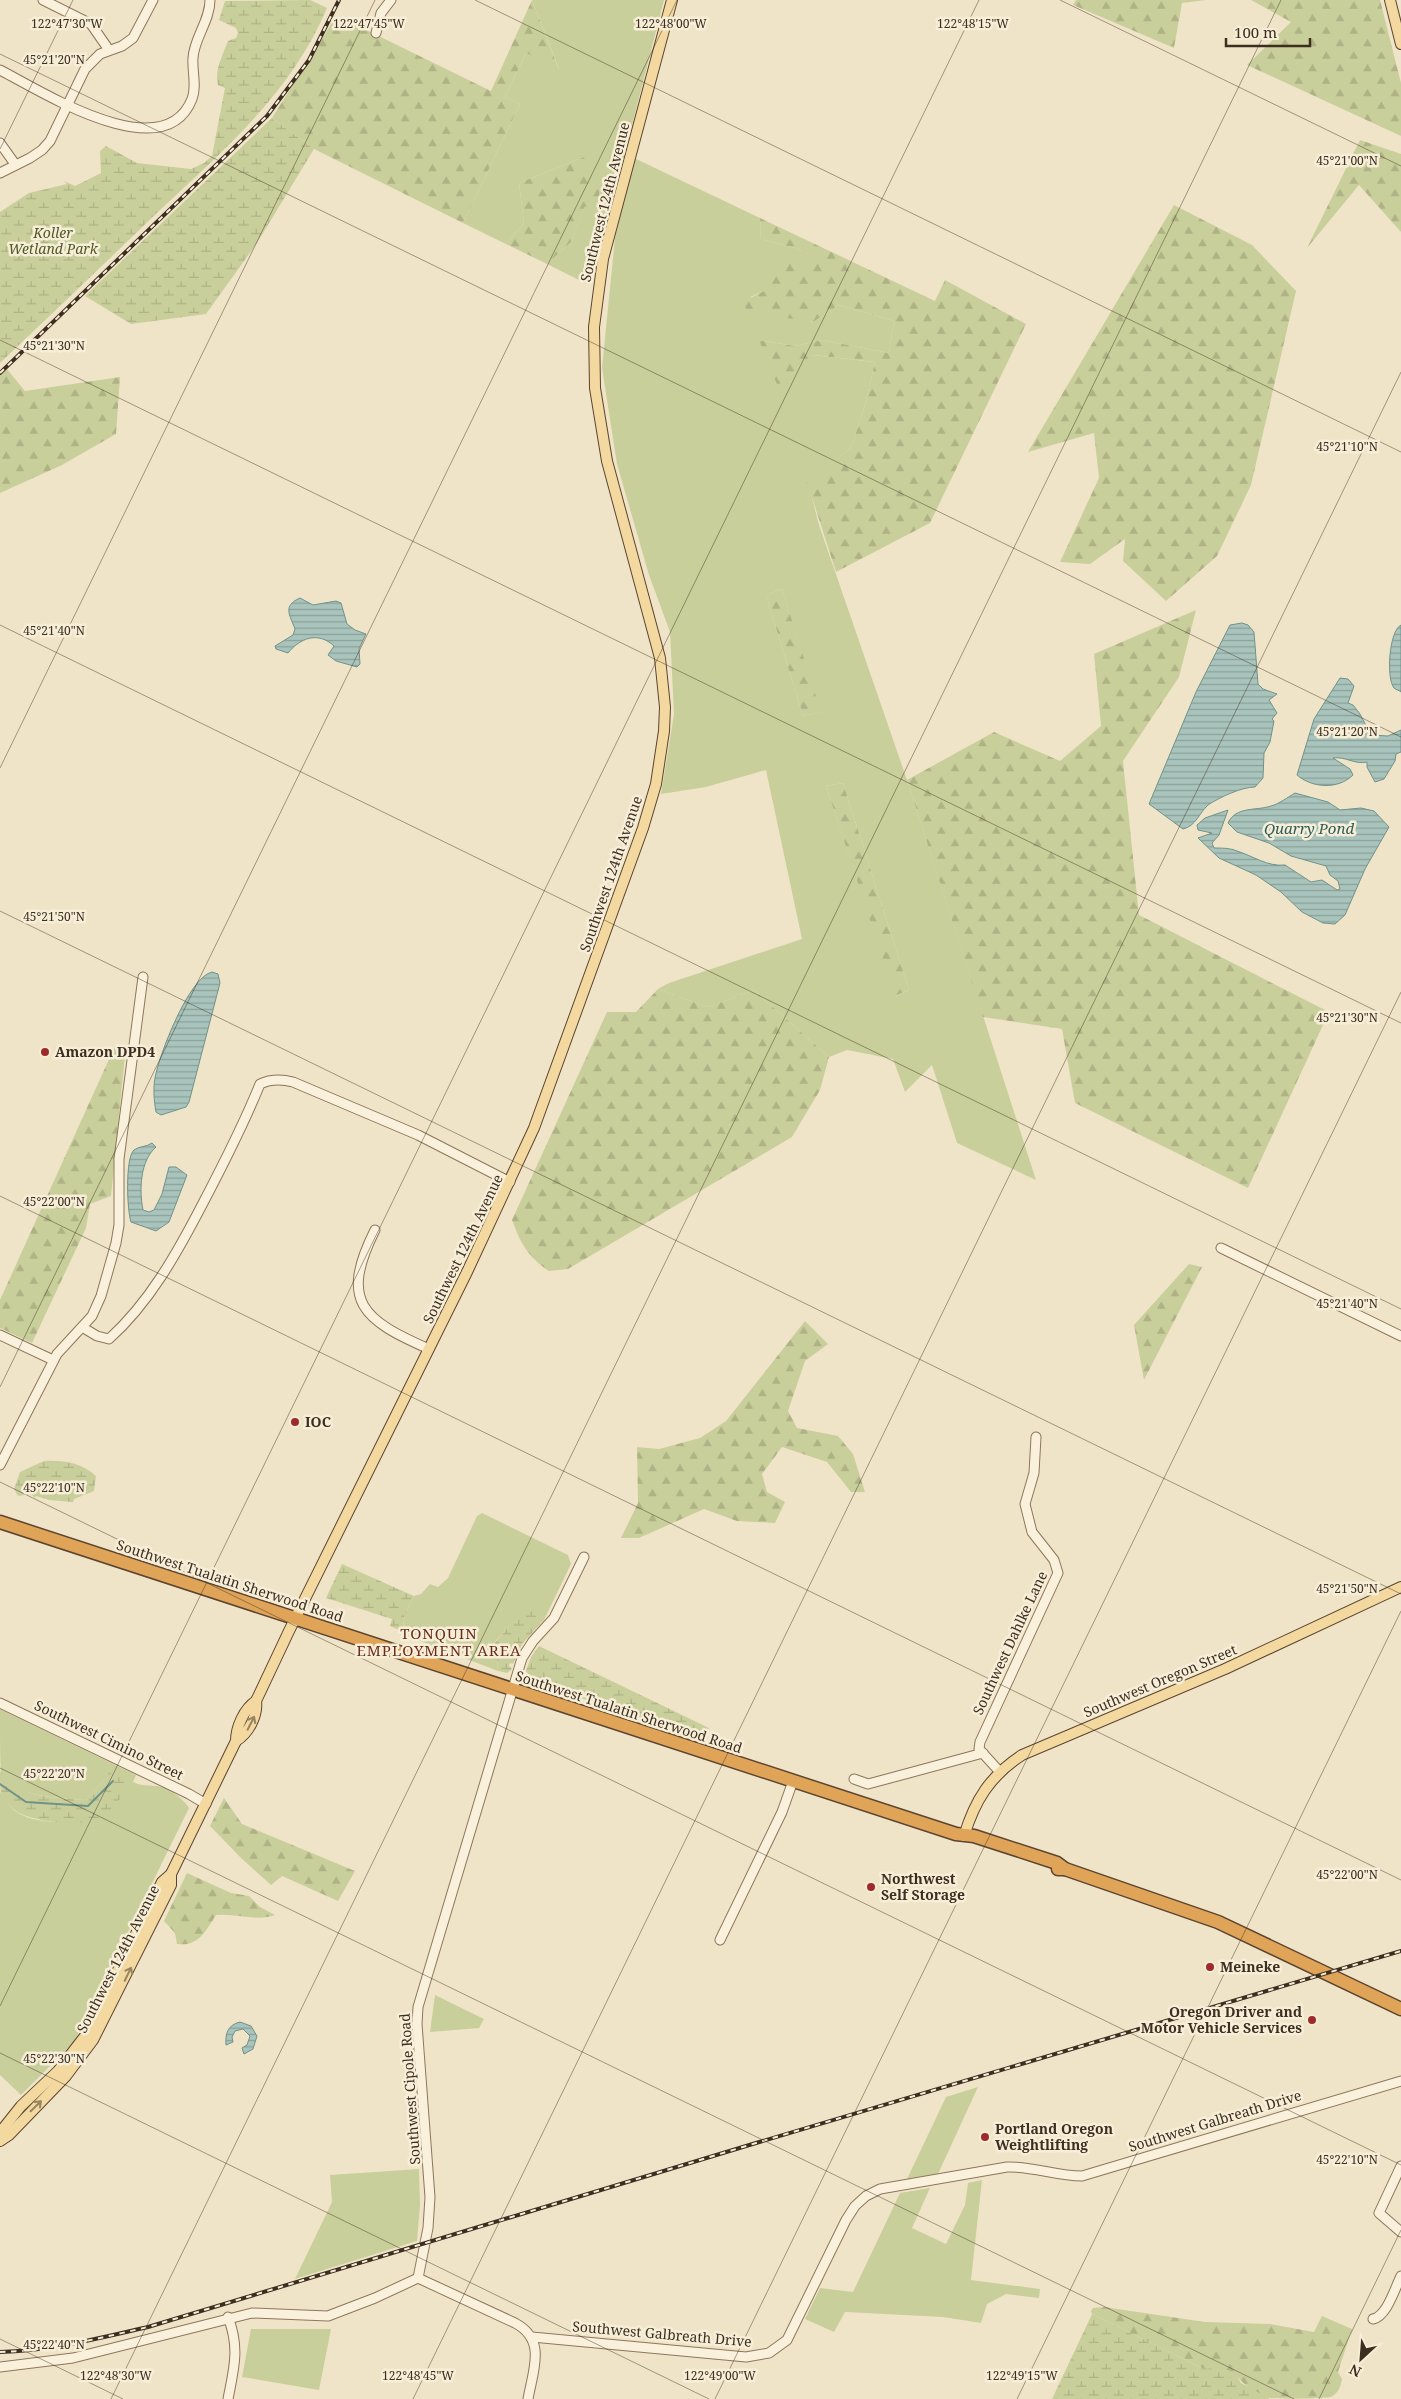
<svg xmlns="http://www.w3.org/2000/svg" width="1401" height="2399" viewBox="0 0 1401 2399" font-family="'Noto Serif',serif">
<style>
.green{fill:#c9cf9b;fill-rule:evenodd}
.forest{fill:url(#forest-firs)}
.wetland{fill:url(#wetland-marsh)}
.water{fill:url(#water-rules);stroke:#6f938a}
.lines{fill:none;stroke-linecap:round;stroke-linejoin:round}
.stream{stroke:#6f938a;stroke-width:2}
.minor-casing{stroke:#8d765c;stroke-width:11}
.major-casing{stroke:#5b4430;stroke-width:12}
.highway-casing{stroke:#5b4430;stroke-width:15}
.minor{stroke:#faf1dc;stroke-width:9}
.major{stroke:#f3d9a0;stroke-width:10}
.highway{stroke:#e0a458;stroke-width:12}
.rail-casing{stroke:#3d2e20;stroke-width:4}
.rail{stroke:#f7eed8;stroke-width:2;stroke-dasharray:5.5;stroke-linecap:butt}
.oneway{stroke:#988460}
.ticks{fill:none;stroke:#3d2e20;stroke-width:1;stroke-opacity:0.45}
.poi-dot{fill:#9e2a2b;stroke:#f7eed8;stroke-width:2}
.labels{text-anchor:middle;stroke-width:5;stroke-linejoin:round;paint-order:stroke}
.street-label{font-size:14px;fill:#3d2e20;stroke:#f7eed8}
.park-label{font-size:14px;font-style:italic;fill:#4d5a26;stroke:#f7eed8}
.poi-label{font-size:14px;font-weight:bold;fill:#3d2e20;stroke:#f7eed8;text-anchor:start}
.water-label{font-size:15px;font-style:italic;fill:#2f5d5a;stroke:#f7eed8}
.neighbourhood-label{font-size:15px;letter-spacing:1px;fill:#6b2e1e;stroke:#f7eed8}
.ticks-label{font-size:12px;text-anchor:middle;fill:#3d2e20;stroke:#f7eed8;stroke-width:5;stroke-linejoin:round;paint-order:stroke}
</style>
<defs>
<pattern id="forest-firs" width="22" height="20" patternUnits="userSpaceOnUse" patternTransform="scale(1.25)"><rect width="22" height="20" fill="#c9cf9b"/><path d="M5 1l3.5 6h-7zM16 11l3.5 6h-7z" fill="#aeb285"/></pattern>
<pattern id="wetland-marsh" width="20" height="14" patternUnits="userSpaceOnUse" patternTransform="scale(1.25)"><rect width="20" height="14" fill="#c9cf9b"/><path d="M1 5h8M5 5V1M11 12h8M15 12V8" fill="none" stroke="#aeb285"/></pattern>
<pattern id="water-rules" width="6" height="5" patternUnits="userSpaceOnUse" patternTransform="scale(1.25)"><rect width="6" height="5" fill="#a9c4bc"/><path d="M0 2.5h6" fill="none" stroke="#8ba098"/></pattern>
</defs>
<rect width="100%" height="100%" fill="#f0e4c8"/>
<g class="green">
<polygon points="532,0 664,0 609,215 587,284 547,264 571,242 585,205 600,212 584,157 519,183 524,223 506,244 463,223 520,104 505,97 526,53 559,69"/>
<path d="M634,158L760,218L761,239L795,248L825,260L807,261L766,290L750,297L813,322L839,305L894,321L889,353L822,340L795,346L759,340L812,355L875,362L865,405L851,448L808,482L819,525L907,780L1036,1180L957,1143L932,1065L905,1092L893,1059L847,1050L829,1057L754,990L708,1007L658,989L669,983L802,939L766,770L706,787L661,794L674,714L670,632L649,575L617,464L602,368L615,238ZM782,589L820,712L803,716L766,595ZM843,783L909,990L896,996L826,786Z"/>
<polygon points="482,1513 568,1555 571,1564 544,1620 541,1623 529,1609 509,1626 486,1652 497,1658 498,1671 402,1634 405,1615 414,1596 421,1594 430,1584 438,1587 448,1578 477,1516"/>
<path d="M0,1709L136,1775L133,1782C141,1786 147,1785 156,1786C168,1787 183,1798 189,1808L74,2042L21,2095L0,2075V1792C6,1798 9,1806 15,1811C33,1824 63,1822 85,1822L105,1779L86,1800C62,1798 12,1798 1,1772C0,1762 0,1722 0,1709Z"/>
<polygon points="435,1995 484,2019 479,2028 430,2032"/>
<polygon points="978,2087 938,2174 907,2179 946,2097"/>
<polygon points="419,2169 420,2205 417,2241 295,2279 332,2202 330,2175"/>
<polygon points="982,2180 971,2280 1040,2289 1039,2298 1006,2294 987,2304 981,2323 943,2317 845,2312 834,2332 805,2319 820,2288 853,2292 900,2193 930,2188 912,2228 946,2244 965,2205 968,2183"/>
<polygon points="251,2329 331,2329 319,2390 242,2377"/>
</g>
<g class="forest">
<polygon points="532,0 559,70 526,53 505,97 520,104 463,223 314,149 272,118 335,18 344,19 491,91"/>
<polygon points="1076,0 1206,0 1182,3 1174,48 1073,5"/>
<polygon points="1251,0 1380,0 1401,83 1401,136 1247,65 1291,22"/>
<polygon points="1360,140 1401,154 1401,232 1359,185 1307,248"/>
<polygon points="584,157 599,191 600,212 585,206 571,242 547,264 506,244 524,223 519,183"/>
<polygon points="1174,205 1252,245 1296,291 1251,485 1217,556 1166,601 1123,561 1125,539 1090,564 1060,562 1099,478 1094,433 1028,452"/>
<polygon points="760,218 935,301 945,280 1026,324 930,523 836,572 807,482 851,448 865,405 875,362 813,355 783,399 759,340 795,346 822,340 889,353 894,321 839,305 813,322 748,312 742,302 766,290 771,260 823,260 795,248 761,239"/>
<polygon points="6,368 25,391 120,377 116,434 62,465 0,493 0,373"/>
<polygon points="782,589 821,712 803,716 766,595"/>
<polygon points="1196,610 1179,677 1123,761 1139,915 1329,1012 1248,1188 1075,1103 1062,1029 983,1017 907,780 994,732 1060,761 1101,726 1094,654"/>
<polygon points="843,783 909,990 895,996 826,786"/>
<path d="M658,989L708,1007L754,990L829,1057L820,1090L792,1137L568,1269L549,1271C528,1257 521,1244 512,1220L607,1012H636Z"/>
<polygon points="126,1045 111,1196 90,1204 86,1228 32,1343 0,1328 0,1300 115,1046"/>
<polygon points="1189,1264 1202,1267 1144,1380 1134,1325"/>
<polygon points="805,1321 828,1344 805,1361 788,1411 797,1428 838,1436 853,1454 865,1492 851,1492 827,1462 782,1447 762,1474 767,1492 785,1502 775,1523 737,1521 704,1509 639,1538 621,1538 638,1503 637,1447 659,1449 700,1438 726,1421"/>
<polygon points="224,1798 242,1824 355,1871 338,1901 282,1876 271,1885 241,1858 210,1826"/>
<path d="M187,1873L231,1893L249,1896L260,1907L275,1915C257,1922 236,1913 216,1915C206,1931 198,1947 177,1944L175,1933L164,1921Z"/>
<path d="M1104,2307L1205,2322L1270,2324L1314,2332L1322,2316L1352,2329L1338,2372L1342,2379C1340,2388 1339,2392 1331,2397C1315,2399 1283,2399 1268,2398C1236,2388 1244,2366 1204,2369L1092,2314L1091,2311L1093,2308Z"/>
</g>
<g class="wetland">
<path d="M310,0L327,8C292,92 224,150 159,211C106,262 53,313 0,363V212L29,193L67,184L64,181L75,186L101,173L100,151L106,146L137,163L191,169L204,163L212,156L225,88L218,85C214,71 223,54 228,41L236,38L238,33L236,28L219,20L225,1Z"/>
<polygon points="272,118 314,149 257,243 206,314 131,324 85,296"/>
<path d="M44,1461C64,1460 82,1463 96,1476L94,1491L74,1499L73,1502L49,1500L36,1496L35,1498L31,1494L18,1496L14,1489L20,1472Z"/>
<polygon points="342,1564 414,1596 405,1615 402,1631 390,1626 392,1619 326,1598"/>
<polygon points="529,1608 541,1623 522,1644 513,1664 510,1663 509,1666 512,1668 511,1670 507,1673 498,1671 497,1658 486,1653 509,1626"/>
<polygon points="539,1646 709,1728 705,1735 699,1733 698,1736 535,1683 526,1671 531,1657"/>
<path d="M0,1771C21,1800 54,1797 86,1800L105,1779L109,1772L132,1782C123,1794 112,1813 99,1819C80,1827 32,1822 16,1811C11,1808 4,1798 1,1793C0,1789 0,1777 0,1771Z"/>
<polygon points="1092,2314 1204,2369 1222,2367 1235,2373 1241,2383 1270,2399 1052,2399"/>
</g>
<g class="water">
<path d="M300,598L313,605L336,601L341,603L347,624L355,630L366,634L359,649L360,664L357,667L336,661L328,655L334,646C318,631 300,638 288,653L276,649L275,646L293,635L295,629C290,615 282,606 300,598Z"/>
<path d="M1242,623L1248,625L1254,632L1258,684L1263,689L1277,694L1269,700L1277,713L1272,719L1274,721L1270,742L1264,753L1263,778L1255,787C1242,787 1220,797 1208,805C1199,813 1196,826 1183,829L1149,804L1196,692L1230,625Z"/>
<path d="M1401,625V692C1399,690 1396,690 1394,688C1386,678 1389,631 1401,625Z"/>
<path d="M1340,678L1348,679L1354,686L1348,703L1353,705L1360,714L1371,735L1388,736L1401,730V752L1396,754L1395,761L1384,779L1375,782L1367,767V762C1355,765 1345,756 1333,758L1350,769L1353,775C1338,790 1312,788 1297,775L1314,719Z"/>
<path d="M1295,793L1328,802L1340,810L1361,808L1374,811L1389,827L1365,869L1345,915L1335,924L1323,923L1302,912L1281,892L1256,875L1219,858L1198,838L1212,833L1198,830L1197,825L1205,818L1228,810L1219,835L1212,843L1214,848C1221,848 1230,848 1237,851C1253,856 1268,867 1285,865L1311,882L1322,880L1337,890L1340,889L1338,881L1330,875L1326,866L1291,856L1269,843L1237,832L1228,823C1236,806 1256,811 1271,806C1279,804 1288,797 1295,793Z"/>
<path d="M212,972L218,974L220,983L189,1102L186,1107L161,1115L156,1112C154,1101 153,1089 155,1078C159,1055 189,977 212,972Z"/>
<path d="M152,1143L156,1147C140,1161 139,1190 143,1210L149,1212L154,1210L162,1194L169,1167H176L187,1175L169,1222L156,1231L131,1222C127,1210 125,1158 134,1150C139,1146 147,1147 152,1143Z"/>
<path d="M240,2022L251,2026L257,2036L253,2049L244,2054L242,2048L247,2045L250,2036L243,2029L235,2031L232,2037L233,2042L226,2045C225,2033 228,2025 240,2022Z"/>
</g>
<g class="lines">
<polyline class="stream" points="0,1784 26,1802 88,1806 113,1781"/>
<defs>
<g id="minor">
<polyline points="43,0 91,24 109,50"/>
<polyline points="376,33 381,13 391,0"/>
<path d="M0,70C41,91 164,170 192,99C197,86 192,72 193,58C194,38 210,21 210,0"/>
<polyline points="0,143 15,164"/>
<polyline points="0,173 30,158 42,150 50,141 85,69 100,54 122,46 133,38 153,0"/>
<path d="M375,1230C339,1302 363,1320 429,1349"/>
<polyline points="1221,1248 1401,1336"/>
<path d="M82,1327L97,1336L109,1339C150,1302 177,1253 202,1205C223,1165 243,1126 260,1084C271,1079 281,1079 293,1082L418,1135L510,1182"/>
<polyline points="0,1335 53,1360"/>
<polyline points="0,1465 57,1354 92,1316 101,1296 116,1243 119,1225 119,1159 143,977"/>
<polyline points="0,1703 189,1794 206,1804"/>
<polyline points="999,1771 979,1749 980,1742 1058,1573 1054,1560 1032,1532 1025,1504 1034,1473 1036,1437"/>
<polyline points="854,1779 868,1784 983,1753"/>
<polyline points="720,1940 782,1812 793,1781"/>
<polyline points="1401,2166 1379,2213 1401,2232"/>
<polyline points="418,2278 428,2228 430,2197 417,2024 418,2007 522,1658 533,1641 554,1618 584,1557"/>
<path d="M418,2278L515,2323C547,2340 533,2370 528,2399"/>
<path d="M1373,2319C1387,2316 1395,2288 1401,2276"/>
<path d="M532,2337L746,2357L769,2353L787,2340L846,2220L855,2206L866,2196L880,2189L1007,2167C1032,2166 1056,2176 1082,2176L1401,2081"/>
<polyline points="0,2367 73,2358 252,2313 328,2316 375,2298 418,2278"/>
<path d="M228,2399C234,2368 240,2348 228,2317"/>
</g>
<g id="major">
<polyline points="1390,0 1401,44"/>
<path d="M236,1741C249,1733 258,1715 256,1701L289,1631L467,1272L534,1128L643,828L656,784L664,731L665,707L660,658L607,461L595,388L594,327L603,259L672,0"/>
<path d="M964,1836C975,1800 990,1776 1022,1755L1225,1669L1401,1587"/>
<path d="M1,2140L2,2130L21,2106L58,2071L85,2036L162,1882L171,1874L236,1741C236,1727 244,1709 256,1701"/>
<polyline points="0,2141 9,2135 66,2076 93,2040 171,1885 171,1874"/>
</g>
<g id="highway">
<polyline points="0,1522 956,1834 974,1836 1057,1863 1065,1869"/>
<polyline points="1058,1869 1065,1869 1218,1922 1401,2009"/>
</g>
</defs>
<use href="#minor" class="minor-casing"/>
<use href="#major" class="major-casing"/>
<use href="#highway" class="highway-casing"/>
<use href="#minor" class="minor"/>
<use href="#major" class="major"/>
<use href="#highway" class="highway"/>
<defs>
<g id="rail">
<polyline points="0,373 267,116 309,60 339,0"/>
<path d="M0,2352C50,2351 100,2338 148,2327L756,2143L1401,1951"/>
</g>
</defs>
<use href="#rail" class="rail-casing"/>
<use href="#rail" class="rail"/>
</g>
<defs><path id="oneway-shaft" d="M-6 0H5M1.5-3L5.5 0L1.5 3" fill="none" stroke-width="1.6" stroke-linecap="round" stroke-linejoin="round" transform="scale(1.25)"/></defs>
<g class="oneway">
<use href="#oneway-shaft" transform="translate(251 1723) rotate(-63)"/>
<use href="#oneway-shaft" transform="translate(128 1974) rotate(-64)"/>
<use href="#oneway-shaft" transform="translate(36 2106) rotate(-44)"/>
</g>
<path class="ticks" d="M475,0L1401,452M1060,0L1401,166M0,54L1401,737M0,149L73,0M0,340L1401,1023M0,625L1401,1309M0,768L375,0M0,911L1401,1594M0,1196L1401,1880M0,1387L677,0M0,1482L1401,2165M0,1768L1294,2399M0,2006L979,0M0,2053L709,2399M0,2339L123,2399M111,2399L1281,0M413,2399L1401,372M715,2399L1401,992M1017,2399L1401,1611M1319,2399L1401,2230"/>
<g class="poi-dot">
<circle cx="45" cy="1052" r="5"/>
<circle cx="295" cy="1422" r="5"/>
<circle cx="871" cy="1887" r="5"/>
<circle cx="1210" cy="1967" r="5"/>
<circle cx="1312" cy="2020" r="5"/>
<circle cx="985" cy="2137" r="5"/>
</g>
<g class="labels">
<g class="street-label">
<text transform="translate(605 202) rotate(-76)" y="5">Southwest 124th Avenue</text>
<text transform="translate(611 874) rotate(-71)" y="5">Southwest 124th Avenue</text>
<text transform="translate(463 1249) rotate(-64)" y="5">Southwest 124th Avenue</text>
<text transform="translate(230 1581) rotate(18)" y="5">Southwest Tualatin Sherwood Road</text>
<text transform="translate(1010 1643) rotate(-65)" y="5">Southwest Dahlke Lane</text>
<text transform="translate(1160 1681) rotate(-23)" y="5">Southwest Oregon Street</text>
<text transform="translate(629 1712) rotate(18)" y="5">Southwest Tualatin Sherwood Road</text>
<text transform="translate(109 1740) rotate(26)" y="5">Southwest Cimino Street</text>
<text transform="translate(118 1959) rotate(-63)" y="5">Southwest 124th Avenue</text>
<text transform="translate(410 2089) rotate(-94)" y="5">Southwest Cipole Road</text>
<text transform="translate(1215 2121) rotate(-17)" y="5">Southwest Galbreath Drive</text>
<text transform="translate(662 2334) rotate(5)" y="5">Southwest Galbreath Drive</text>
</g>
<g class="park-label">
<text x="53" y="238">Koller<tspan x="53" dy="16">Wetland Park</tspan></text>
</g>
<g class="poi-label">
<text x="55" y="1057">Amazon DPD4</text>
<text x="305" y="1427">IOC</text>
<text x="881" y="1884">Northwest<tspan x="881" dy="16">Self Storage</tspan></text>
<text x="1220" y="1972">Meineke</text>
<text x="1302" y="2017" text-anchor="end">Oregon Driver and<tspan x="1302" dy="16">Motor Vehicle Services</tspan></text>
<text x="995" y="2134">Portland Oregon<tspan x="995" dy="16">Weightlifting</tspan></text>
</g>
<g class="water-label">
<text x="1309" y="834">Quarry Pond</text>
</g>
<g class="neighbourhood-label">
<text x="439" y="1639">TONQUIN<tspan x="439" dy="17">EMPLOYMENT AREA</tspan></text>
</g>
</g>
<g class="ticks-label">
<text x="67" y="28">122°47'30"W</text>
<text x="369" y="28">122°47'45"W</text>
<text x="671" y="28">122°48'00"W</text>
<text x="973" y="28">122°48'15"W</text>
<text x="54" y="64">45°21'20"N</text>
<text x="1347" y="165">45°21'00"N</text>
<text x="54" y="350">45°21'30"N</text>
<text x="1347" y="451">45°21'10"N</text>
<text x="54" y="635">45°21'40"N</text>
<text x="1347" y="736">45°21'20"N</text>
<text x="54" y="921">45°21'50"N</text>
<text x="1347" y="1022">45°21'30"N</text>
<text x="54" y="1206">45°22'00"N</text>
<text x="1347" y="1308">45°21'40"N</text>
<text x="54" y="1492">45°22'10"N</text>
<text x="1347" y="1593">45°21'50"N</text>
<text x="54" y="1778">45°22'20"N</text>
<text x="1347" y="1879">45°22'00"N</text>
<text x="54" y="2063">45°22'30"N</text>
<text x="1347" y="2164">45°22'10"N</text>
<text x="54" y="2349">45°22'40"N</text>
<text x="116" y="2380">122°48'30"W</text>
<text x="418" y="2380">122°48'45"W</text>
<text x="720" y="2380">122°49'00"W</text>
<text x="1022" y="2380">122°49'15"W</text>
</g>
<g transform="translate(1361 2359) rotate(206)" stroke="#f7eed8" stroke-width="4" paint-order="stroke">
<path d="M0-4L9 19L0 12L-9 19Z" fill="#3d2e20"/>
<text y="-8" font-size="14" font-weight="bold" text-anchor="middle" fill="#3d2e20">N</text>
</g>
<path d="M1226 38v8h84v-8" fill="none" stroke="#3d2e20" stroke-width="2.5"/>
<text x="1234" y="38" font-size="15" fill="#3d2e20" stroke="#f7eed8" stroke-width="4" paint-order="stroke">100 m</text>
</svg>
